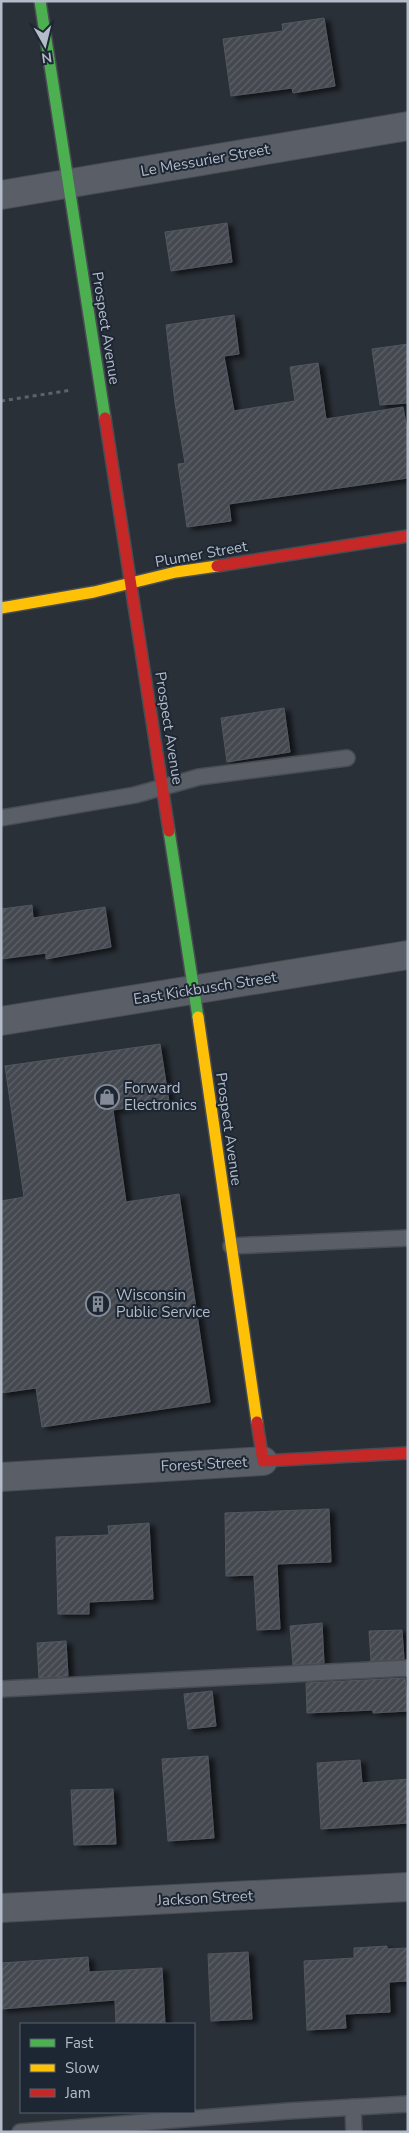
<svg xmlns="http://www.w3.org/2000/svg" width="409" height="2133" viewBox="0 0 409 2133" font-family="'Nunito Sans',sans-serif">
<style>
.building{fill:url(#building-hatch);stroke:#52575f;filter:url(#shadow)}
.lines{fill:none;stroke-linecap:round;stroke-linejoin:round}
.lane-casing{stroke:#484c53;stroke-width:18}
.street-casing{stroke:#484c53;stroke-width:30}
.fast-casing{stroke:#484c53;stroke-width:14}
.slow-casing{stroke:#484c53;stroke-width:14}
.jam-casing{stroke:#484c53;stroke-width:14}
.path{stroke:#5d636a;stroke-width:3;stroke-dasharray:4 4;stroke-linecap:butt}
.lane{stroke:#5a5e66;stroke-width:15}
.street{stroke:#5a5e66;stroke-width:28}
.fast{stroke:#4caf50;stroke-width:11}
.slow{stroke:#ffc107;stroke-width:11}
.jam{stroke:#c62828;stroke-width:11}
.labels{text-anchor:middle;stroke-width:4;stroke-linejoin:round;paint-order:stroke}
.street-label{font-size:15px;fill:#b4bcc9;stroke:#1d2633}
.poi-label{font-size:15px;fill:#b4bcc9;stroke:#1d2633;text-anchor:start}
</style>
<defs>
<pattern id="building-hatch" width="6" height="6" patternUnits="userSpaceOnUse" patternTransform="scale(1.25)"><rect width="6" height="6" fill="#444950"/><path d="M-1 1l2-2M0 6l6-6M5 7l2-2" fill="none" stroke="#5d6168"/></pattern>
<filter id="shadow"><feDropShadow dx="5.5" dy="3" stdDeviation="2.5" flood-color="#0009"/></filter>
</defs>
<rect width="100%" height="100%" fill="#2a3038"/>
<g class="building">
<polygon points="324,18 335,86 293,93 292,88 231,96 223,39 283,31 282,24"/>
<polygon points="227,223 232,262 171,271 165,232"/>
<polygon points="234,315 239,354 224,356 234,411 295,401 290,367 318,363 326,419 403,407 408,435 408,478 229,504 231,521 187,527 178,464 185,463 175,403 166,325"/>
<polygon points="408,344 408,403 380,405 372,349"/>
<polygon points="284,708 290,752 227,762 221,718"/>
<polygon points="32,905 33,918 105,907 111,947 46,959 46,953 1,959 1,909"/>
<polygon points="160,1044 169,1102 113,1110 126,1202 179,1194 210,1402 42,1427 36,1388 1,1393 1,1201 24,1197 5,1066"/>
<polygon points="329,1509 331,1562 277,1564 280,1629 257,1630 254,1575 226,1576 225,1513"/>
<polygon points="149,1523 153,1599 89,1602 89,1614 58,1614 56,1537 109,1535 108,1526"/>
<polygon points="322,1623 324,1663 293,1665 290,1626"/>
<polygon points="402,1630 404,1659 371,1661 369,1631"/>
<polygon points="66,1641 68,1676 39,1678 37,1643"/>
<polygon points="405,1678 408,1711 373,1713 373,1710 307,1713 306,1683"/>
<polygon points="212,1691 216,1726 188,1729 184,1694"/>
<polygon points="208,1756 214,1838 168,1841 162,1759"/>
<polygon points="360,1760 362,1783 408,1779 408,1823 321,1829 317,1763"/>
<polygon points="113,1789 116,1844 74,1845 71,1790"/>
<polygon points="387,1946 387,1949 408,1948 408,1981 389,1982 390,2012 345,2014 346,2028 307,2030 304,1961 354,1958 354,1948"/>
<polygon points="248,1952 252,2019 211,2021 208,1954"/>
<polygon points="88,1957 89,1972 162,1968 165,2024 116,2024 115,2000 1,2009 1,1963"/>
</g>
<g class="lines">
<defs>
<g id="lane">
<polyline points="1,818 135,795 199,777 347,758"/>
<polyline points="231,1246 408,1238"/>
<polyline points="1,1689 408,1668"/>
<polyline points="353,2107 354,2132"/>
<polyline points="20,2132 288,2111 408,2104"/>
</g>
<g id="street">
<polyline points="1,195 408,126"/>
<polyline points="1,1021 408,955"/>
<polyline points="1,1477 263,1461"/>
<polyline points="1,1908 408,1887"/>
</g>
<g id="fast">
<polyline points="40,1 105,418"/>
<polyline points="169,831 198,1017"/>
</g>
<g id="slow">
<polyline points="1,608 94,592 176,572 217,566"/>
<polyline points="198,1017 257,1422"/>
</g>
<g id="jam">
<polyline points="105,418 169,831"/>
<polyline points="217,566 408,536"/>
<polyline points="257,1422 263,1461 408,1453"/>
</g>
</defs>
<use href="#lane" class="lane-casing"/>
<use href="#street" class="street-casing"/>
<use href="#fast" class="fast-casing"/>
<use href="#slow" class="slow-casing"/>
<use href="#jam" class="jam-casing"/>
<polyline class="path" points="1,401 72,390"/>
<use href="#lane" class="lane"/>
<use href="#street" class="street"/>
<use href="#fast" class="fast"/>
<use href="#slow" class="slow"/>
<use href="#jam" class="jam"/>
</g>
<defs>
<symbol id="shop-ring" viewBox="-11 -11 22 22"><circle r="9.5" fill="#1d2633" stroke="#848b96" stroke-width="1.5"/><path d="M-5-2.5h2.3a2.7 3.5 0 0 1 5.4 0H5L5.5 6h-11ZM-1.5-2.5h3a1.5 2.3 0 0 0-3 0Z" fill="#848b96"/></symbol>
<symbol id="building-ring" viewBox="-11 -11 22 22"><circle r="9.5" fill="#1d2633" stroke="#848b96" stroke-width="1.5"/><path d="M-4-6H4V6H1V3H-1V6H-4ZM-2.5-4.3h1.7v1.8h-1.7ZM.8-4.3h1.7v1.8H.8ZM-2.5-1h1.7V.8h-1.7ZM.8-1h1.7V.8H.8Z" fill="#848b96"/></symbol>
</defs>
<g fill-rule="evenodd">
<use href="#shop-ring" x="93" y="1083" width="28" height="28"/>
<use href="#building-ring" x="84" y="1290" width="28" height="28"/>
</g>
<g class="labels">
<g class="street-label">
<text transform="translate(205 160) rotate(-10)" y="5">Le Messurier Street</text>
<text transform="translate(106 328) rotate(81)" y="5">Prospect Avenue</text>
<text transform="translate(201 554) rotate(-10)" y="5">Plumer Street</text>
<text transform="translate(169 728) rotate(81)" y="5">Prospect Avenue</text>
<text transform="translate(205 988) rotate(-9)" y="5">East Kickbusch Street</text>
<text transform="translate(229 1129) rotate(82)" y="5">Prospect Avenue</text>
<text transform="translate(204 1464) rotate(-3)" y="5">Forest Street</text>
<text transform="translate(205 1898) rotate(-3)" y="5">Jackson Street</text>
</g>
<g class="poi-label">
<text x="124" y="1093">Forward<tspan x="124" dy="17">Electronics</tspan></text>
<text x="116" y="1300">Wisconsin<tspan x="116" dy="17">Public Service</tspan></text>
</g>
</g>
<rect width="409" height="2133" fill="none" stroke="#b4bcc9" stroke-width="5"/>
<rect x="20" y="2023" width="175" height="90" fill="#1d2633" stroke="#59626f"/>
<rect x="30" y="2039" width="25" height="8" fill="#4caf50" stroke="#59626f"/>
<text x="65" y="2048" font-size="15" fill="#b4bcc9">Fast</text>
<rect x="30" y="2064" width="25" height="8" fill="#ffc107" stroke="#59626f"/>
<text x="65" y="2073" font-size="15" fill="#b4bcc9">Slow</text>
<rect x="30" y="2089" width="25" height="8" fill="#c62828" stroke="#59626f"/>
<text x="65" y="2098" font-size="15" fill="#b4bcc9">Jam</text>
<g transform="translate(45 45) rotate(172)" stroke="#1d2633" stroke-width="4" paint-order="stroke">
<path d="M0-4L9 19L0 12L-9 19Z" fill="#b4bcc9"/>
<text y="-8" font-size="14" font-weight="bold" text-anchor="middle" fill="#b4bcc9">N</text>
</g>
</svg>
